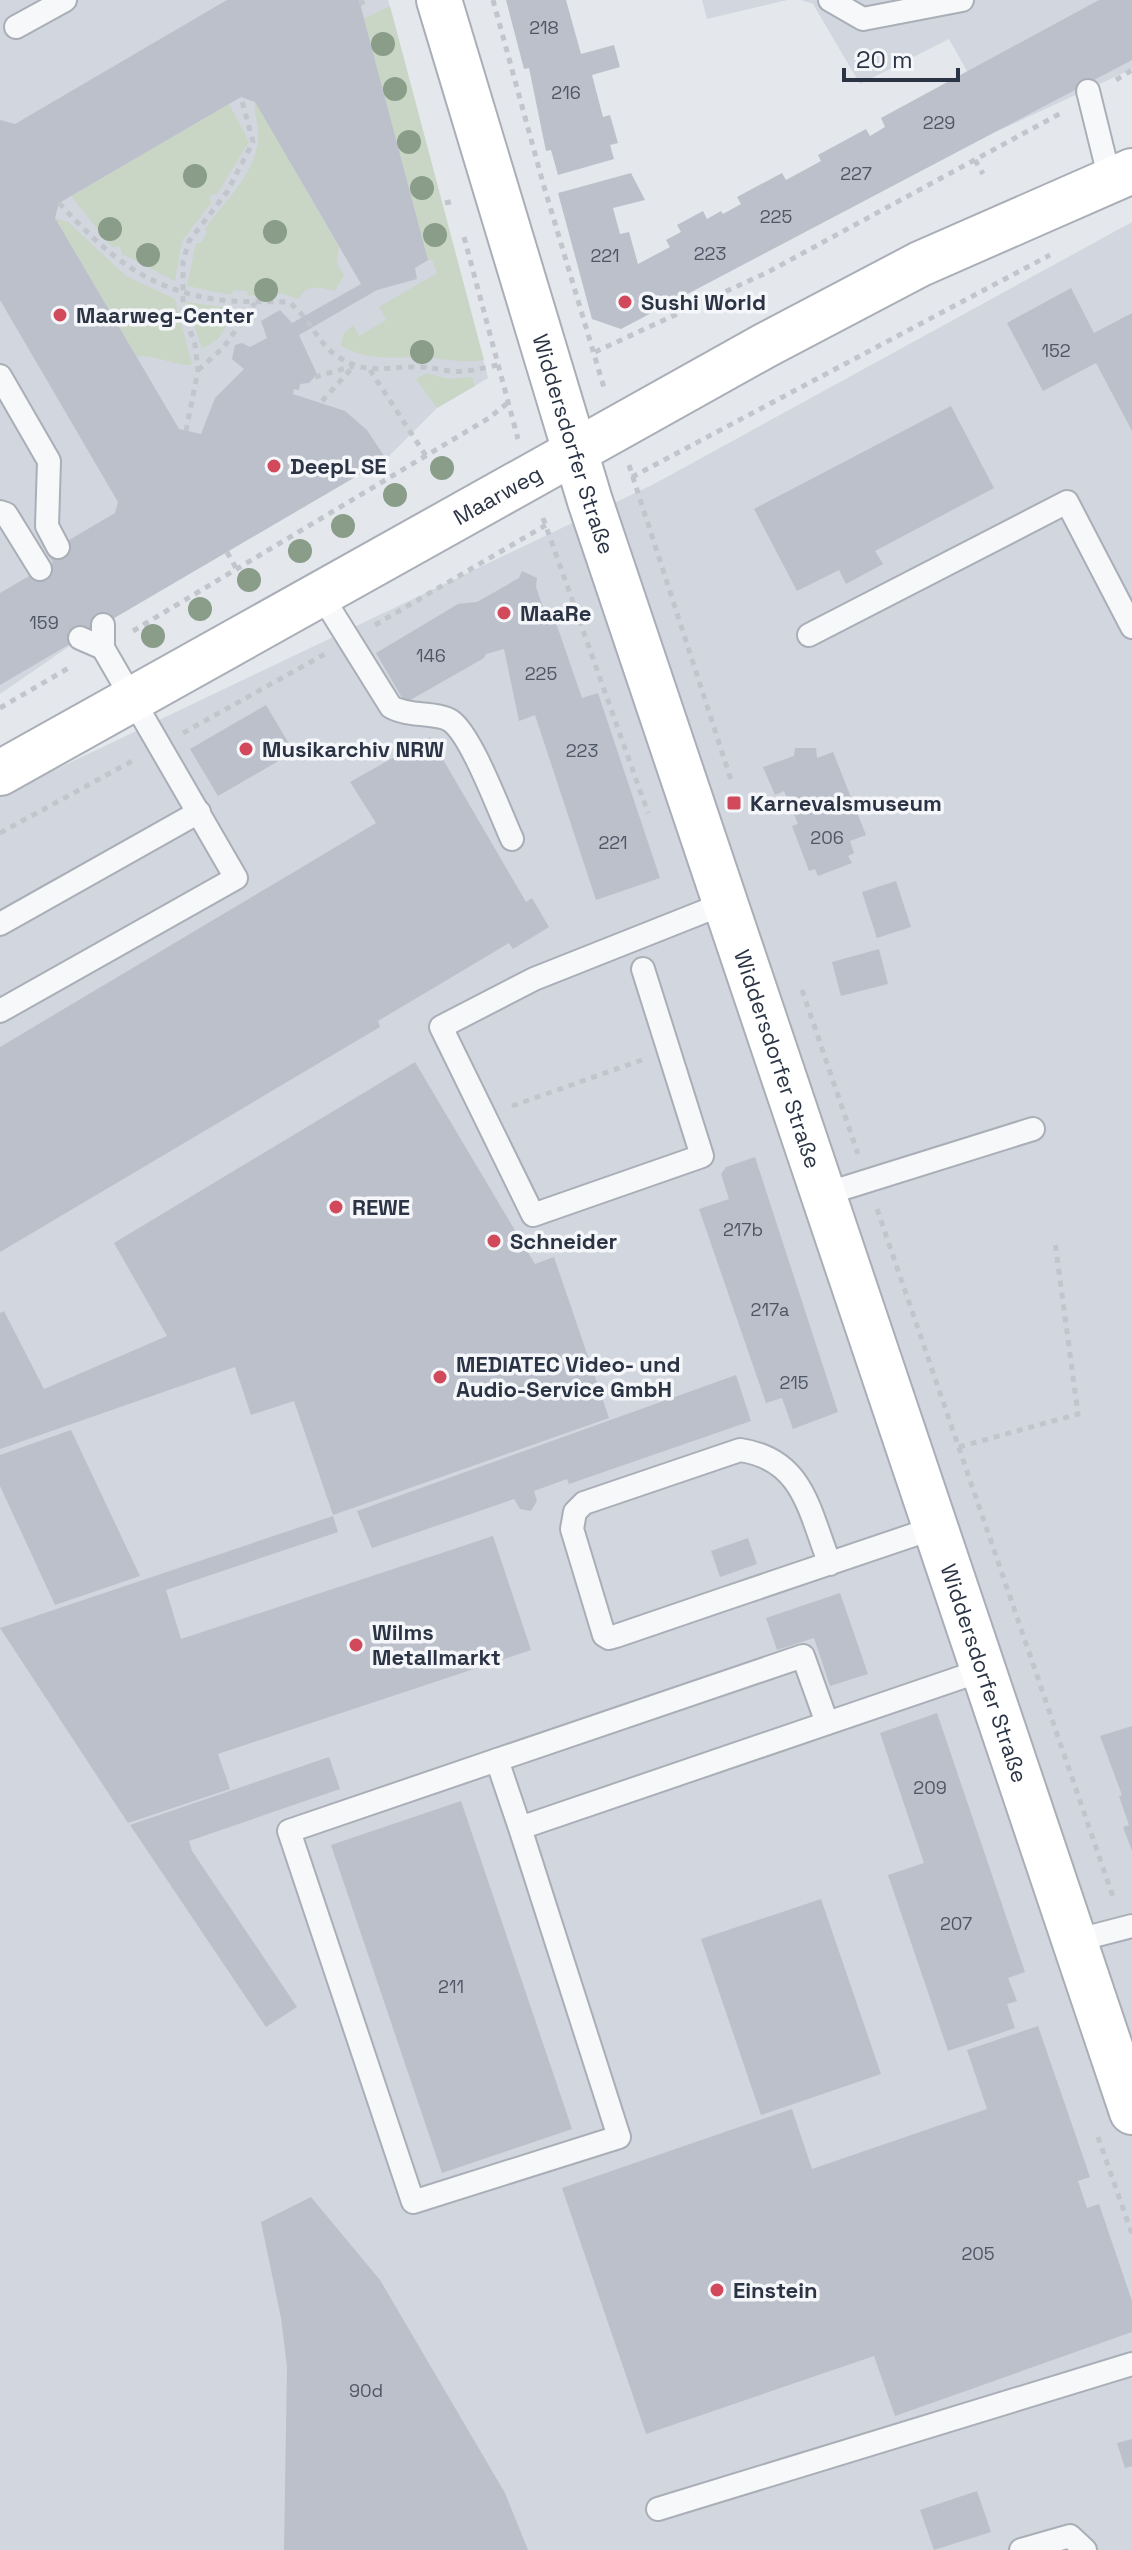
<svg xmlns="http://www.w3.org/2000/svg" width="1132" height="2550" viewBox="0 0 1132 2550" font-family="'Space Grotesk',sans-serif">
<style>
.built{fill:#d2d6de}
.green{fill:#c9d6c5}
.building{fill:#bbc0ca;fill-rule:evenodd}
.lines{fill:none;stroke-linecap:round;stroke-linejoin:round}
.lane-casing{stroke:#a9aeb7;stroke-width:26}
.secondary-casing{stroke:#a9aeb7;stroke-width:48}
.path{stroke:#c2c5cb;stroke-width:5;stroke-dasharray:6 6;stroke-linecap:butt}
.lane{stroke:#f7f8fa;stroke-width:22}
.secondary{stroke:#fff;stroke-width:44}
.tree{fill:#899d89}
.poi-dot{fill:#d1495b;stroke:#f4f6f9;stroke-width:3}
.labels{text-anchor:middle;stroke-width:7;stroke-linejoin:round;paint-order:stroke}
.number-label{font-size:18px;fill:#4f5766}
.poi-label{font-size:22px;font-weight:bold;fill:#2b3445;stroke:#f4f6f9;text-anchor:start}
.street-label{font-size:22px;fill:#2b3445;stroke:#f4f6f9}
</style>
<rect width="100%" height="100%" fill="#e4e7ec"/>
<g class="built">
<polygon points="0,0 388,0 488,378 437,408 386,459 93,630 0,694"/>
<polygon points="702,0 787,0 707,19"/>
<polygon points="801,0 1132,0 1132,69 1000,130 949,39 860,84 813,4"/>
<polygon points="1132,222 1132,2550 0,2550 0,796 654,484"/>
</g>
<g class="green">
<path d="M390,6L484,360C461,364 444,358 421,357C391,357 369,361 341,346L343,335L353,325L359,336L386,320L379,307L437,273L432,260H428L364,19Z"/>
<path d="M255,102L339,247L337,264L344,275L335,291C319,287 308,283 298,299L281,293L248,296L247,291L234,290L231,295L187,286L196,243H201L207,232L205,229C224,201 256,175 258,138C260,126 253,114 255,102Z"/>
<polygon points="229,104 249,142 217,194 210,195 211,203 182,241 175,281 122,254 120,246 112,247 71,196"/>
<path d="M55,218L68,222L126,276L175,299L192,365C171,366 155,353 137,357Z"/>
<polygon points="186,302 236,309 219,338 202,349"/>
<polygon points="426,373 449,379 472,377 475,386 437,408 416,379"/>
</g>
<g class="building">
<path d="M227,0H359L428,260L415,268L417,279L377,290L299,335L317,374L309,383L300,384L299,390L294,389L293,394L345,411L367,430L386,459L0,685V593L53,562L47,553L115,513L118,502L0,300V120L15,124ZM241,97L255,102L361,284L292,323L280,310L261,321L267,338L250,347L242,343L235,345L232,359L244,369L215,398L201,434L179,429L55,218L59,203Z"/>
<polygon points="506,0 566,0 581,54 614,45 620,67 592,75 603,117 610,115 618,143 610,145 614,159 558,175 551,150 546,151 529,68 524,69"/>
<polygon points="1099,0 1132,0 1132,60 621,329 592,319 558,193 631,173 645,200 613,208 620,234 629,232 638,264 670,247 666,240 681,232 677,225 703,211 707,219 721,211 723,214 741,204 737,197 782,173 786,180 821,161 818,155 866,129 870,136 885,127 881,118"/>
<polygon points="1071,288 1094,333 1132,313 1132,431 1096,363 1043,391 1007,323"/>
<polygon points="951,406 994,488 875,551 883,564 846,584 839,570 797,591 754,509"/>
<polygon points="522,571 537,578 536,587 547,619 554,617 582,698 598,693 660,878 596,900 535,715 519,721 504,649 486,654 484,658 405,703 376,653 458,604 477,602 519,578"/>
<polygon points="266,705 294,752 218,796 190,749"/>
<polygon points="430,737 526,902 532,898 549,927 513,949 509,943 378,1021 380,1027 0,1252 0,1047 376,823 350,782"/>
<polygon points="795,748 816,748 817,758 833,752 866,835 850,841 854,853 848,856 852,863 818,876 815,869 809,871 792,826 798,824 784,791 775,795 763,767 794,756"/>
<polygon points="896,881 911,927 877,938 862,892"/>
<polygon points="879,949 888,984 841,996 832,962"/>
<polygon points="415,1062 535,1264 554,1257 609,1418 333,1515 294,1401 251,1415 235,1367 0,1449 0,1313 4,1311 44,1389 167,1336 114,1243"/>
<polygon points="755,1157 838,1412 793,1429 782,1398 766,1403 699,1209 729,1199 721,1174 726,1167"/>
<polygon points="736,1375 751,1421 569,1484 567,1479 534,1491 537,1501 531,1511 520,1509 514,1499 372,1548 357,1511"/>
<polygon points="71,1430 140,1576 55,1605 0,1486 0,1455"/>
<polygon points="333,1516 338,1532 166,1590 181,1639 493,1536 531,1650 218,1754 230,1789 128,1823 0,1628"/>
<polygon points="748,1538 757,1564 720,1577 711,1551"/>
<polygon points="840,1593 868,1674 830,1686 814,1638 777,1650 766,1618"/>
<polygon points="937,1713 1025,1972 1008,1978 1017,2001 1007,2004 1015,2028 948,2051 888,1875 924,1863 880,1733"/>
<polygon points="1132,1726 1132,1851 1123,1827 1129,1825 1119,1796 1122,1795 1100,1736"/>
<polygon points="329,1757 340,1789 189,1841 192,1851 297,2007 266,2027 130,1825"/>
<polygon points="461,1801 572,2129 442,2173 331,1845"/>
<polygon points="821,1899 881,2074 761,2115 701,1939"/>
<polygon points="1038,2026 1090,2177 1078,2181 1087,2208 1099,2204 1132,2301 1132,2332 895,2416 874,2356 646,2434 562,2188 792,2109 812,2169 987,2109 967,2050"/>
<polygon points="311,2197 380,2280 505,2493 528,2550 284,2550 287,2367 281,2318 261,2222"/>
<polygon points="1132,2439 1132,2466 1125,2468 1117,2443"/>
<polygon points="977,2491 991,2532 934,2550 920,2510"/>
</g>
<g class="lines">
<defs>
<g id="lane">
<polyline points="830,0 863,19 962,0"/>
<polyline points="16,27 65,0"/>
<polyline points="1088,91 1110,180"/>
<polyline points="0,376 49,461 47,526 58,547"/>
<polyline points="0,512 6,514 40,569"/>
<path d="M320,593L391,707C409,717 438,712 451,721C472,736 500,813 512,839"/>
<polyline points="809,635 1067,502 1132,627"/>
<polyline points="80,638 103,648"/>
<polyline points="0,924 199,812"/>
<polyline points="643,969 702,1156 533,1215 441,1027 534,979 723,904"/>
<polyline points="0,1011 236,878 103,648 103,625"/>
<polyline points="822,1195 1033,1129"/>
<path d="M830,1564C809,1512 804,1459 740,1450L584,1503L575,1512L572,1529L604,1635L609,1638L616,1636C722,1600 828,1563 934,1528"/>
<polyline points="497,1760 803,1656 827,1723"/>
<polyline points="520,1828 497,1760 289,1831 413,2202 619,2137 520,1828 983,1670"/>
<polyline points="1074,1941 1132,1926"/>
<polyline points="658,2509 1132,2364"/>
<polyline points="1021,2550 1070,2536 1085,2550"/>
</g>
<g id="secondary">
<path id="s1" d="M439,0L590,501L1132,2112"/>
<path id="s2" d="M0,773L766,345L920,264L1132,171"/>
</g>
</defs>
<use href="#lane" class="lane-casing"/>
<use href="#secondary" class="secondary-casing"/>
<g class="path">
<polyline points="493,0 543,183 605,391"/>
<polyline points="359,4 367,0"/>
<polyline points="1116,80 1132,70"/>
<polyline points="975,160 983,174"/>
<path d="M59,203C106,253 142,287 213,299C238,303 263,301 288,302C308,314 316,342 337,356C365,376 389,366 419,367C430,367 439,369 449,371C465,373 483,368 498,365"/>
<polyline points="445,203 454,201"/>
<polyline points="464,237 518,439"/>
<polyline points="595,352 768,272 1063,112"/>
<polyline points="198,370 223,348 255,303"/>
<polyline points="370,370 426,456"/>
<polyline points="315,377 353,366"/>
<polyline points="322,401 354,366"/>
<polyline points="186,431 198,370 195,345 183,310 183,261 189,241 227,192 253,142 241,97"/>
<polyline points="629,465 732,783"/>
<polyline points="632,477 1050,255"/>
<polyline points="543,518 648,813"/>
<polyline points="227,552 236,568"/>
<polyline points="375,625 546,525"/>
<polyline points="133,631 489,418 510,401"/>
<polyline points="0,708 72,666"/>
<polyline points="183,733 325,654"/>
<polyline points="0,833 136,759"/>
<polyline points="802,990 858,1154"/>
<polyline points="512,1106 642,1060"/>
<polyline points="877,1209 1114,1900"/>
<polyline points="959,1447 1078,1414 1055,1242"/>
<polyline points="1098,2137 1132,2234"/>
</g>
<use href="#lane" class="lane"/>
<use href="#secondary" class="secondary"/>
</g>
<g class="tree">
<circle cx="383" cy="44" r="12"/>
<circle cx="395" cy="89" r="12"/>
<circle cx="409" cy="142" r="12"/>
<circle cx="195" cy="176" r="12"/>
<circle cx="422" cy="188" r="12"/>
<circle cx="110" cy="229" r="12"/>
<circle cx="275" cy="232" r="12"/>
<circle cx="435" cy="235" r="12"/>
<circle cx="148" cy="255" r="12"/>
<circle cx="266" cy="290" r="12"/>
<circle cx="422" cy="352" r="12"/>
<circle cx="442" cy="468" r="12"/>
<circle cx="395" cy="495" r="12"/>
<circle cx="343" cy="526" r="12"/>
<circle cx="300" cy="551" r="12"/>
<circle cx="249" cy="580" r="12"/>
<circle cx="200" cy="609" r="12"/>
<circle cx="153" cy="636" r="12"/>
</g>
<g class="poi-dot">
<circle cx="625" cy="302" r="8"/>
<circle cx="60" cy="315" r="8"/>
<circle cx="274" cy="466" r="8"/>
<circle cx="504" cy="613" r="8"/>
<circle cx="246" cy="749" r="8"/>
<rect x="726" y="795" width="16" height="16" rx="4"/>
<circle cx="336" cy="1207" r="8"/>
<circle cx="494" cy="1241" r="8"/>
<circle cx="440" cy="1377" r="8"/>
<circle cx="356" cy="1645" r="8"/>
<circle cx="717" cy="2290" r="8"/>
</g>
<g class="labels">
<g class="number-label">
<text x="544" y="34">218</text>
<text x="566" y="99">216</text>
<text x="939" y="129">229</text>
<text x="856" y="180">227</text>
<text x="776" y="223">225</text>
<text x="710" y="260">223</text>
<text x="605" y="262">221</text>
<text x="1056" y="357">152</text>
<text x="44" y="629">159</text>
<text x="431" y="662">146</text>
<text x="541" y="680">225</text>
<text x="582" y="757">223</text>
<text x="827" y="844">206</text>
<text x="613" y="849">221</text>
<text x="743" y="1236">217b</text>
<text x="770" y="1316">217a</text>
<text x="794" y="1389">215</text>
<text x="930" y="1794">209</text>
<text x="956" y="1930">207</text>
<text x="451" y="1993">211</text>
<text x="978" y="2260">205</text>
<text x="366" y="2397">90d</text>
</g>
<g class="poi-label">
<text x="641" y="310">Sushi World</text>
<text x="76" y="323">Maarweg-Center</text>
<text x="290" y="474">DeepL SE</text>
<text x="520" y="621">MaaRe</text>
<text x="262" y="757">Musikarchiv NRW</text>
<text x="750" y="811">Karnevalsmuseum</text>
<text x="352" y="1215">REWE</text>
<text x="510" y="1249">Schneider</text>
<text x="456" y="1372">MEDIATEC Video- und<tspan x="456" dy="25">Audio-Service GmbH</tspan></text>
<text x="372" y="1640">Wilms<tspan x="372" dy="25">Metallmarkt</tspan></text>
<text x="733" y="2298">Einstein</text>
</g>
<g class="street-label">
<text dy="8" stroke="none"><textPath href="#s1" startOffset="464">Widdersdorfer Straße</textPath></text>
<text dy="8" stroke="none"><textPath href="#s2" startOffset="570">Maarweg</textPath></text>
<text dy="8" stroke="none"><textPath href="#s1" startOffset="1112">Widdersdorfer Straße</textPath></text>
<text dy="8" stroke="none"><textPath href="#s1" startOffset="1760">Widdersdorfer Straße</textPath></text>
</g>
</g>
<path d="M844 68v12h114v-12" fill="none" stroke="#2b3445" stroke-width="4"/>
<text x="856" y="68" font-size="24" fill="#2b3445" stroke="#f4f6f9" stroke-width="6" paint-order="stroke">20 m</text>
</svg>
